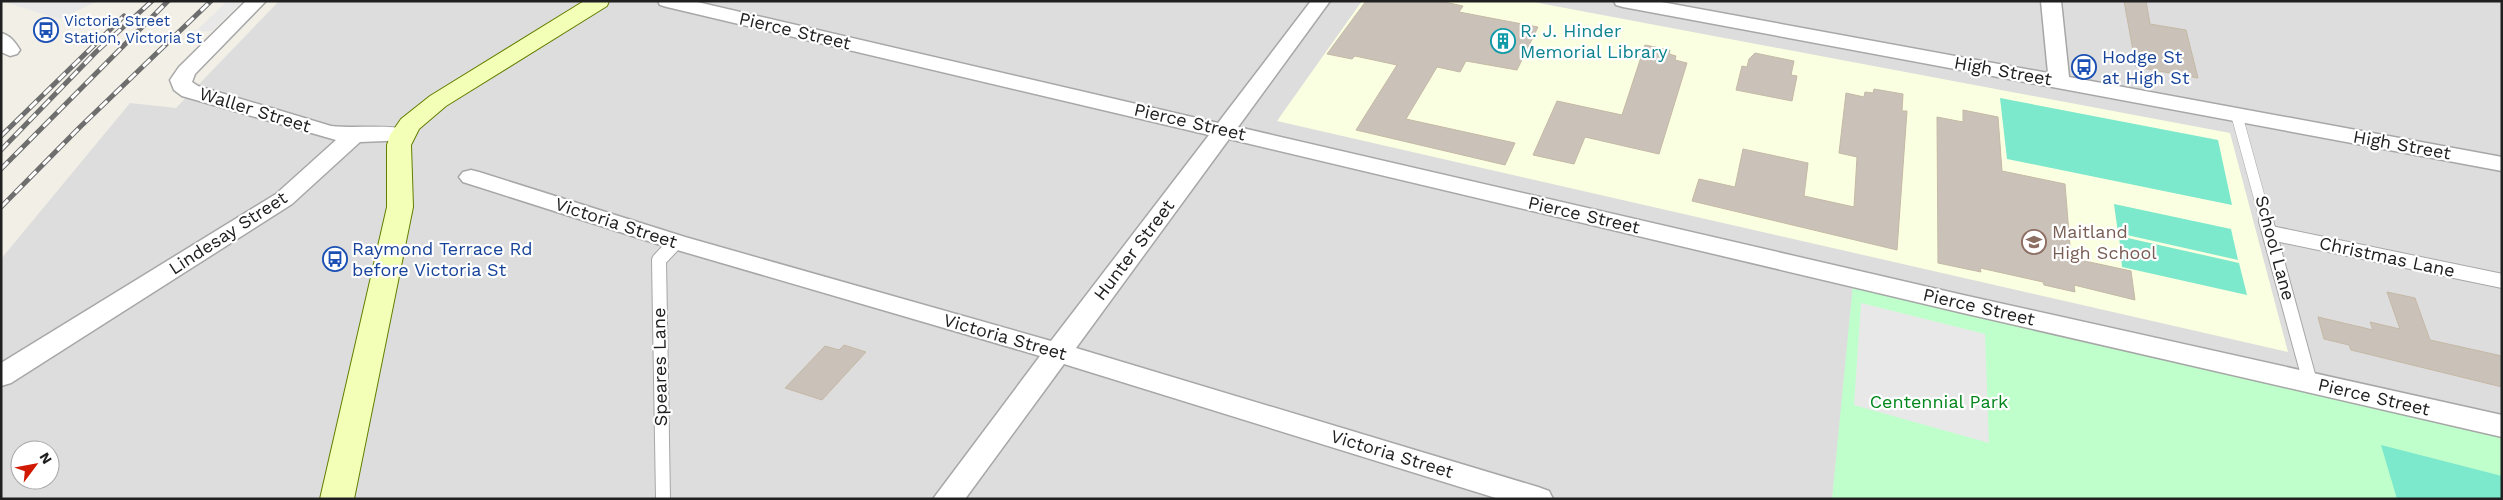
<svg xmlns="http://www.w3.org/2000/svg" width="2503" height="500" viewBox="0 0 2503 500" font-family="'Work Sans',sans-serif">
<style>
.residential{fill:#dedddd;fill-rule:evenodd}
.education{fill:#fbffe1}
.park{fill:#bfffcc}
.pitch{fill:#7ce8cc}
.parking{fill:#e8e8e8}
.building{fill:#cac2b8;stroke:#c5b8a6}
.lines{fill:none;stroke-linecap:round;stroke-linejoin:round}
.service-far1-casing{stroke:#a7a7a7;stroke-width:12}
.service-casing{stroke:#a7a7a7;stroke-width:16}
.minor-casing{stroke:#a7a7a7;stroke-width:3}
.secondary-casing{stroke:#617e00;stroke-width:2}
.service-far1{stroke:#fff;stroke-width:11}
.service{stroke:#fff;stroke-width:14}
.minor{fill:#fff;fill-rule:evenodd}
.secondary{fill:#f3ffb6;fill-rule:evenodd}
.rail-casing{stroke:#6e6e6e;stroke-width:5}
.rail{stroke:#fff;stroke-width:3;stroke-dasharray:10;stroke-linecap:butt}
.labels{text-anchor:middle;stroke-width:4.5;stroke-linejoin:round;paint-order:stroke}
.far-transit-label{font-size:15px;fill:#164399;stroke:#fff;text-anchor:start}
.street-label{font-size:18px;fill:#202020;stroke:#fff}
.culture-label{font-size:18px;fill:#0d838f;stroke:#fff;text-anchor:start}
.transit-label{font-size:18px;fill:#164399;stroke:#fff;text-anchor:start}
.education-label{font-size:18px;fill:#785e54;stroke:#fff;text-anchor:start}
.park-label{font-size:18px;fill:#01861c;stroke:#fff}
</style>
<rect width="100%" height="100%" fill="#f2efe6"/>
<path class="residential" d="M279,1H2502V499H1V259L130,103L176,108ZM20,450H50V480H20Z"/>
<polygon class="education" points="1362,1 1528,1 2230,133 2288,352 1277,121"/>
<polygon class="park" points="1853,284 2502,435 2502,499 1832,499"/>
<g class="pitch">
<polygon points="2000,98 2218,140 2232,205 2007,159"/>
<polygon points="2114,204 2231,229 2238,260 2118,233"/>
<polygon points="2119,236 2239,263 2247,295 2122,267"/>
<polygon points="2381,445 2502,476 2502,499 2397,499"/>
</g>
<g class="parking">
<polygon points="1,1 98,1 59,19"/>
<polygon points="227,1 243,1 212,31 195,32"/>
<polygon points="1861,303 1985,334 1989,443 1854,405"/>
</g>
<g class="building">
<polygon points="1366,1 1440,1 1463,6 1459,12 1538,27 1517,70 1466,61 1460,72 1437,67 1406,119 1515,143 1505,165 1356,130 1397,65 1355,56 1352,59 1327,54"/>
<polygon points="2124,1 2146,1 2150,24 2186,30 2198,78 2136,67"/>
<polygon points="1645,45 1670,50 1669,54 1676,56 1675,60 1687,63 1659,154 1585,137 1574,164 1533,155 1557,101 1622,115"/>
<polygon points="1755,53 1794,61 1791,75 1797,76 1792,101 1736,90 1742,66 1747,67 1749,59"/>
<polygon points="1874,89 1903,94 1902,111 1907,111 1897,250 1692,201 1699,179 1735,187 1743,149 1808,163 1804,196 1854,207 1857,157 1839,153 1846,93 1864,97 1865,92 1873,93"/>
<polygon points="1963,110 1998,117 2002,171 2065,184 2071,258 2131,271 2135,300 2074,285 2075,292 2044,285 2043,282 1980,268 1981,272 1938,263 1937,117 1963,122"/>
<polygon points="2387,292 2415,298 2430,340 2502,356 2502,387 2351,350 2349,345 2324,339 2318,317 2373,330 2370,322 2400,329"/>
<polygon points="844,345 866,352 822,400 785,388 825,346 839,350"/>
</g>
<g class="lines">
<defs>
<polyline id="service-far1" points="2237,116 2266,222"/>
<g id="service">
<polyline points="2266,221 2310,382"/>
<polyline points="2271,233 2502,281"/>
<polyline points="663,499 659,260 676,242"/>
</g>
<g id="minor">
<path d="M246,1H266L195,74L192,82L198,86L331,126C357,129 385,124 410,130L413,135L410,140L360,142L292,204L11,383L1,386V363L276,194L336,140L182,96L174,90L170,80L179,67Z"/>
<polygon points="658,1 693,1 1218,123 1311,1 1330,1 1238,127 1963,295 2502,415 2502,437 1963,313 1229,139 1076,348 1538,487 1549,491 1553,499 1499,499 1064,364 965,499 933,499 1040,356 667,247 463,182 459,177 463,172 471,170 479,172 685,237 1051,341 1209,135 667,7 660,5"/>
<polygon points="1614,1 1656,1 2048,73 2041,1 2061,1 2069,77 2502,157 2502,171 1623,7 1616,5"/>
<path d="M1,33C10,35 15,42 20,50L17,54L10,56L1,52Z"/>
</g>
<polygon id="secondary" points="584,1 609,1 607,6 446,106 419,129 411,145 413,207 354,499 320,499 387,207 387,145 390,135 401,119 430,96"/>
</defs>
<use href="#service-far1" class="service-far1-casing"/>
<use href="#service" class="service-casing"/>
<use href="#minor" class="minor-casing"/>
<use href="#secondary" class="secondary-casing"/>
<use href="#service-far1" class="service-far1"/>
<use href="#service" class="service"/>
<use href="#minor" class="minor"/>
<use href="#secondary" class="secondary"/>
<defs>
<g id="rail">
<polyline points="1,136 124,16"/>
<polyline points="1,150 96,52 152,1"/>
<polyline points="1,169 168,1"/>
<polyline points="1,207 80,127 211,1"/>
</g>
</defs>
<use href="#rail" class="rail-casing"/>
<use href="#rail" class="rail"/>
</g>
<defs>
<symbol id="bus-ring" viewBox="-11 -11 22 22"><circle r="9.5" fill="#fff" stroke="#1a4fb4" stroke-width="1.5"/><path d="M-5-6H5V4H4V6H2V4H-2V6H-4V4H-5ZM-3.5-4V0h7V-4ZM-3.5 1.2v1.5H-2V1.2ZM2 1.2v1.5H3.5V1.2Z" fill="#1a4fb4"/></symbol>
<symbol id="building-ring" viewBox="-11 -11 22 22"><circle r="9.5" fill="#fff" stroke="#0f9aa8" stroke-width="1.5"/><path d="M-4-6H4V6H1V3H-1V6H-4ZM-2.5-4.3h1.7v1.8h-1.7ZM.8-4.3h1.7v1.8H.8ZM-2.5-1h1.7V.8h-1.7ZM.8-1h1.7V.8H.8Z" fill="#0f9aa8"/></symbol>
<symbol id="school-ring" viewBox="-11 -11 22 22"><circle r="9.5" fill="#fff" stroke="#8d6e63" stroke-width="1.5"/><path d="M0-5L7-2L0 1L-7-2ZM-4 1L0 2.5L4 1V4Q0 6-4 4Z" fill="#8d6e63"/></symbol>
</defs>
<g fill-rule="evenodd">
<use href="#bus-ring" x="32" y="16" width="28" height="28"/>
<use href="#building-ring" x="1489" y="27" width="28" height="28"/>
<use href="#bus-ring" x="2070" y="53" width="28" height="28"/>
<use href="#school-ring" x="2020" y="228" width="28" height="28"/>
<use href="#bus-ring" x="321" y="245" width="28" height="28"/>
</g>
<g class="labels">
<g class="far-transit-label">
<text x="64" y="26">Victoria Street<tspan x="64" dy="17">Station, Victoria St</tspan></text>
</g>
<g class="street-label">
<text transform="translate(795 31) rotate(13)" y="6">Pierce Street</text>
<text transform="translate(2003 71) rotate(10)" y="6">High Street</text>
<text transform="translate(255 110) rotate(17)" y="6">Waller Street</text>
<text transform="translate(1190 122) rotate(13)" y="6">Pierce Street</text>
<text transform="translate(2402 145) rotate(10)" y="6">High Street</text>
<text transform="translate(1584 215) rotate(13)" y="6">Pierce Street</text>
<text transform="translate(616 223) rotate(18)" y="6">Victoria Street</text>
<text transform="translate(228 233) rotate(-33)" y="6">Lindesay Street</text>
<text transform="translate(2275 248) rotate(75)" y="6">School Lane</text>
<text transform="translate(1134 250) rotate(-53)" y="6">Hunter Street</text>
<text transform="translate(2387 257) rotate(12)" y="6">Christmas Lane</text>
<text transform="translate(1979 307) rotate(13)" y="6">Pierce Street</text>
<text transform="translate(1005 337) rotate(16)" y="6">Victoria Street</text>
<text transform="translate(660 367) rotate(-91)" y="6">Speares Lane</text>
<text transform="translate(2374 397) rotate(13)" y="6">Pierce Street</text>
<text transform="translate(1392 454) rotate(17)" y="6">Victoria Street</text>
</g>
<g class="culture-label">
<text x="1520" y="37">R. J. Hinder<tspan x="1520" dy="21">Memorial Library</tspan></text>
</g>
<g class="transit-label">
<text x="2102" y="63">Hodge St<tspan x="2102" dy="21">at High St</tspan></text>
<text x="352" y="255">Raymond Terrace Rd<tspan x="352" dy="21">before Victoria St</tspan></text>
</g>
<g class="education-label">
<text x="2052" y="238">Maitland<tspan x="2052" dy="21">High School</tspan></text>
</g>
<g class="park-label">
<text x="1939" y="408">Centennial Park</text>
</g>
</g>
<rect width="2503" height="500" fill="none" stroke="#202020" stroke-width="5"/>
<g transform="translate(35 465) rotate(58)"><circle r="24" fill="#ffffff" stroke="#a6a6a6"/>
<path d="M0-4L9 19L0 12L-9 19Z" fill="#d01900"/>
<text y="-8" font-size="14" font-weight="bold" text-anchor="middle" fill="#202020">N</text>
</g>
</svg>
